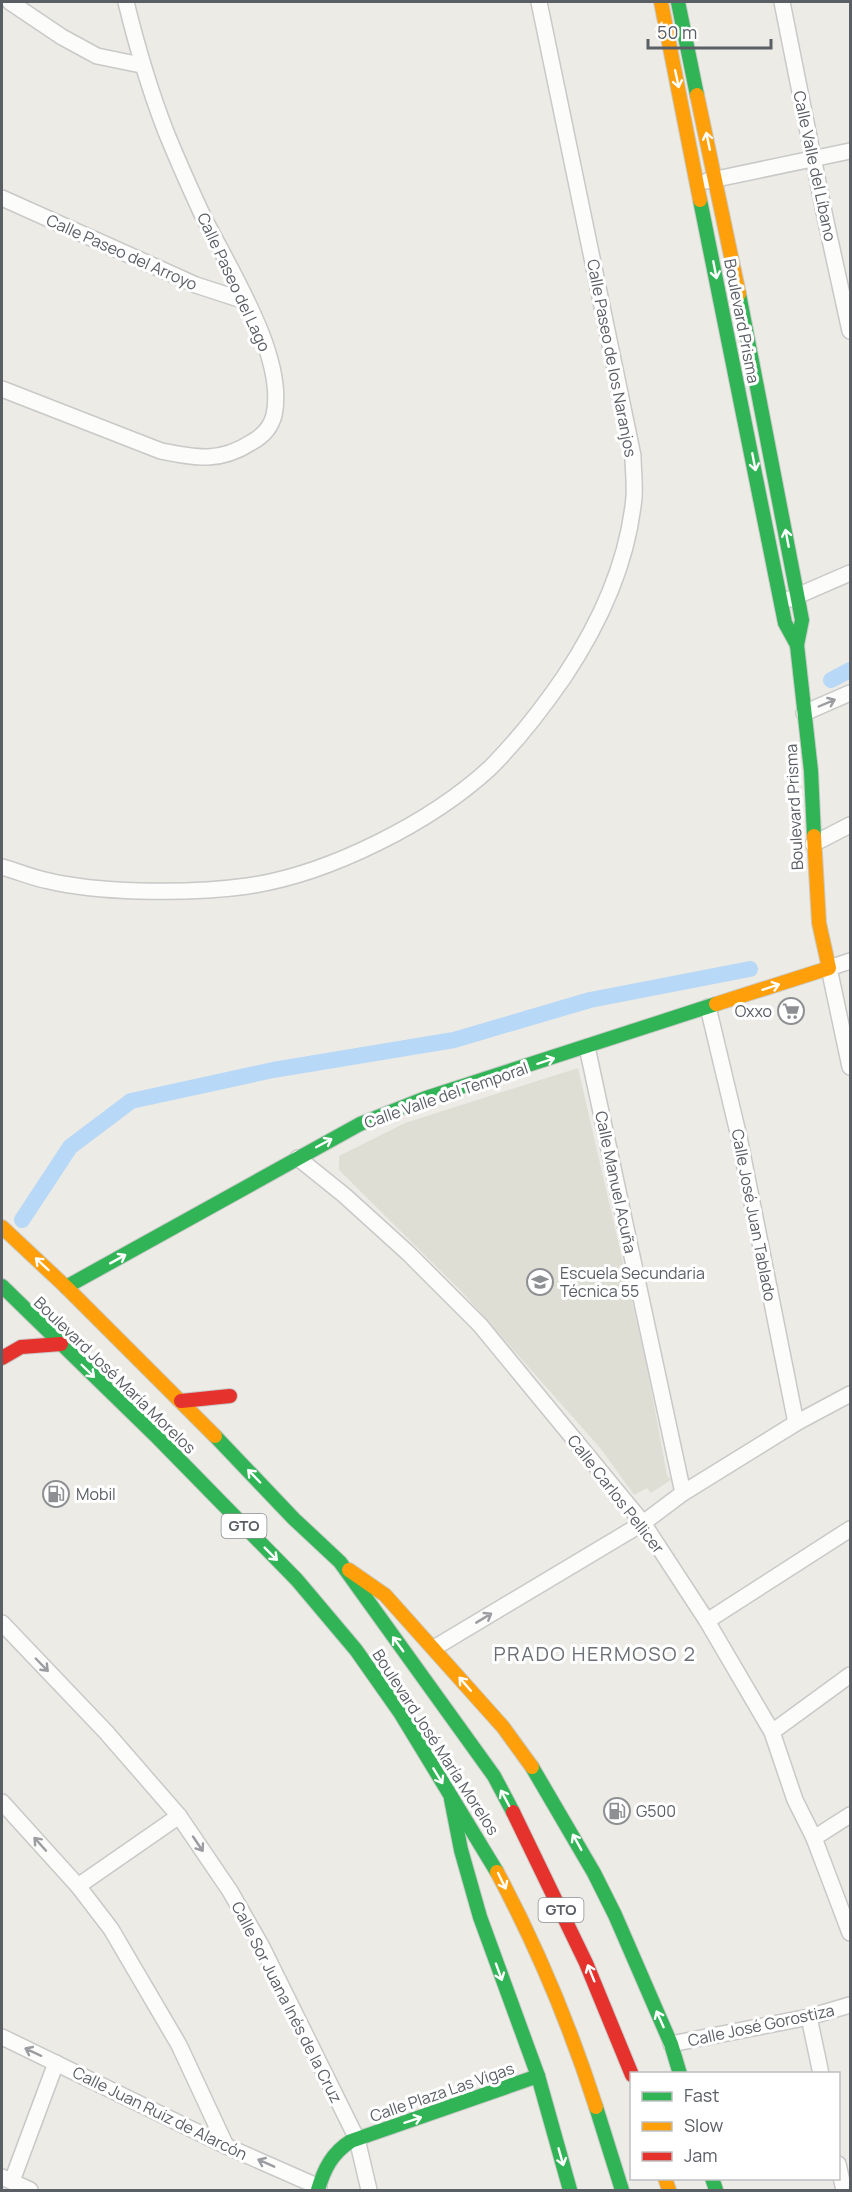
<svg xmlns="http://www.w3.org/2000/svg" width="852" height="2192" viewBox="0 0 852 2192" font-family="Manrope,sans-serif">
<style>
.education{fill:#deded5}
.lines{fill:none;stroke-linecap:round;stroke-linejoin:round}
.canal{stroke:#b8d8f7;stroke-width:16}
.street-casing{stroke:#c8c9c8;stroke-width:18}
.fast-casing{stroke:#c9cac9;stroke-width:16}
.slow-casing{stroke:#c9cac9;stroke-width:16}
.jam-casing{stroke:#c9cac9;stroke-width:16}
.street{stroke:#fcfcfb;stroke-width:15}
.fast{stroke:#30b455;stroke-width:14}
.slow{stroke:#ff9f0a;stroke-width:14}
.jam{stroke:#e5322d;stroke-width:14}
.oneway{stroke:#fff}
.oneway2{stroke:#9b9da1}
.labels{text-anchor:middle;stroke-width:6;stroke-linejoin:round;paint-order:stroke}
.shield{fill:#fff;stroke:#8c8e93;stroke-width:1.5}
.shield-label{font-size:15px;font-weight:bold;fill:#5a5e65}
.street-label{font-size:16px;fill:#5a5e65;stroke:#fff}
.poi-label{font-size:16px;fill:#5a5e65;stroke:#fff;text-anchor:start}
.quarter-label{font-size:20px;letter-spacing:1.5px;fill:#6b7077;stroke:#fff}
</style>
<rect width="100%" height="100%" fill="#ecebe5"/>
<polygon class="education" points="578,1068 646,1362 667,1475 671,1480 651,1493 647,1488 634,1495 601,1449 462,1292 339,1170 339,1156 405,1123"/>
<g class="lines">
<g class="canal">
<polyline points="831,680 850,670"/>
<polyline points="22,1220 70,1147 131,1101 273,1070 454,1040 590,1000 750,969"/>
</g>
<defs>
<g id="street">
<polyline points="10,2 62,37 97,56 141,65"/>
<polyline points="782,2 825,217 850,331"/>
<polyline points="707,181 850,151"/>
<polyline points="2,198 196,285 245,301"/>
<path d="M2,389L161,451C196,458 220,463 252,442C263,436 271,427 274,415C287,356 226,264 201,212C189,186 177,159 166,132C149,88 137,47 126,2"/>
<polyline points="790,599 850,573"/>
<polyline points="804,713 850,693"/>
<polyline points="813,844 850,825"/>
<path d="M2,867C17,871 33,878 49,881C78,888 109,890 139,891C176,892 212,891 248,886C329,874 430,823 490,768C518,740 542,709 564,677C600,623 628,562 634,497C635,484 633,469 633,456L539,2"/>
<polyline points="850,961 829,968 850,1067"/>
<polyline points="708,1007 739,1137 796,1423"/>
<polyline points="587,1047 683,1493"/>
<polyline points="298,1158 344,1195 408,1253 480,1325 643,1523 707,1621 772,1732 795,1800 814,1838 850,1933"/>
<polyline points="707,1621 850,1529"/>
<polyline points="2,1623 106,1732 179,1816 230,1891 262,1947 357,2139 369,2190"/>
<polyline points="434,1648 643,1523 683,1493 796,1423 850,1394"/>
<polyline points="772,1732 850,1675"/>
<polyline points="2,1802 78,1886 111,1929 179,2045 226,2146"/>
<polyline points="814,1838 850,1815"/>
<polyline points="78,1886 179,1816"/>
<polyline points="809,2017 821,2074"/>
<polyline points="2,2037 226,2146 319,2187"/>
<polyline points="671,2044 809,2017 850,2005"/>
<polyline points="838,2164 844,2190"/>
<polyline points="2,2177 30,2190"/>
<polyline points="12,2181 56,2063"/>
</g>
<g id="fast">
<polyline points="678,2 697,95"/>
<polyline points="700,200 785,623 797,645"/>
<polyline points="739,294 802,620 797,645 811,771 814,836"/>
<polyline points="2,1286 157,1437 297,1580 356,1650 401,1714 497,1872"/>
<polyline points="66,1287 360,1124 426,1098 716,1004"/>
<polyline points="215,1436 294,1519 340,1562 494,1776 513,1812"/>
<polyline points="532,1767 594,1873 615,1915 671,2044 680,2074"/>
<polyline points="451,1799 461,1850 480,1917 538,2076 570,2190"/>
<polyline points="596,2107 622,2190"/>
<polyline points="712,2178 716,2190"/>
<path d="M318,2190C324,2169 332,2153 351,2141L538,2076"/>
</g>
<g id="slow">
<polyline points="661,2 700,200"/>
<polyline points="697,95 739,294"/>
<polyline points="716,1004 829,968 819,923 814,836"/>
<polyline points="2,1227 66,1287 215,1436"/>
<polyline points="349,1570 385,1595 503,1727 532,1767"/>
<path d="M497,1872C537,1947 570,2026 596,2107"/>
<polyline points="665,2178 669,2190"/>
</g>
<g id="jam">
<polyline points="2,1358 21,1347 61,1344"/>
<polyline points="181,1401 230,1396"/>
<polyline points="513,1812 586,1963 632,2075"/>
</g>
</defs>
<use href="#street" class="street-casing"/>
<use href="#fast" class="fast-casing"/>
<use href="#slow" class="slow-casing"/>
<use href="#jam" class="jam-casing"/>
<use href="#street" class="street"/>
<use href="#fast" class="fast"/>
<use href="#slow" class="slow"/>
<use href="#jam" class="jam"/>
</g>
<defs><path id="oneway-shaft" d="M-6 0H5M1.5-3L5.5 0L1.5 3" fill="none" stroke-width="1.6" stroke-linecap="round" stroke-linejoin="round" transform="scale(1.5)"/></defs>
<g class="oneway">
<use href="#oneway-shaft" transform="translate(677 79) rotate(78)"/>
<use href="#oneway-shaft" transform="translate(708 141) rotate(-102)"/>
<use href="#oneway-shaft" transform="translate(715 270) rotate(79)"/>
<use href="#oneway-shaft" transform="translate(754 462) rotate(79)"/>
<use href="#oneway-shaft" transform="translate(787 538) rotate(-101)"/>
<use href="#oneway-shaft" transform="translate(771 987) rotate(-18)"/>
<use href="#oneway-shaft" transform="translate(546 1061) rotate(-18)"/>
<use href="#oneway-shaft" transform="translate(324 1143) rotate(-28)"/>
<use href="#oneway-shaft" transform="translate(118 1259) rotate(-29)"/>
<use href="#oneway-shaft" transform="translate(42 1264) rotate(-137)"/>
<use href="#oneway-shaft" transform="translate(88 1371) rotate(44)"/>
<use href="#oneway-shaft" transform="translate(254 1476) rotate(-134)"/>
<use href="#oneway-shaft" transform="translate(271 1554) rotate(45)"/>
<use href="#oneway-shaft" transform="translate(398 1644) rotate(-126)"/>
<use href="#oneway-shaft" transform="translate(465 1684) rotate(-131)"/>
<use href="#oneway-shaft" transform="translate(438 1776) rotate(59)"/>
<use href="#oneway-shaft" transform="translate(505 1798) rotate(-118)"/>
<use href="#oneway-shaft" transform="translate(577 1842) rotate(-119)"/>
<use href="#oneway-shaft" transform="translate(502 1881) rotate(64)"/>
<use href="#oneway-shaft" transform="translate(499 1972) rotate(70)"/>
<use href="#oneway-shaft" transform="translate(591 1973) rotate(-112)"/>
<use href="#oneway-shaft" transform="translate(660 2019) rotate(-114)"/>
<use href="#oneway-shaft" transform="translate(413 2120) rotate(-18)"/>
<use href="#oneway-shaft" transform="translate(561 2157) rotate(74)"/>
</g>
<g class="oneway2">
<use href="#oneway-shaft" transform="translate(827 703) rotate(-23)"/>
<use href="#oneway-shaft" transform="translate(484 1618) rotate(-31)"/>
<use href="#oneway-shaft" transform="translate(42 1665) rotate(46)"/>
<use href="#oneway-shaft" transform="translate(40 1844) rotate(-132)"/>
<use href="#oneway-shaft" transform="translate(198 1844) rotate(56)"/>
<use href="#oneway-shaft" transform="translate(33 2052) rotate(-155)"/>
<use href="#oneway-shaft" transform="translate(266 2163) rotate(-156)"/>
</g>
<defs>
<symbol id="supermarket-ring" viewBox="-11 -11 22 22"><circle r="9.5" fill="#fff" stroke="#8d8f92" stroke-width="1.5"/><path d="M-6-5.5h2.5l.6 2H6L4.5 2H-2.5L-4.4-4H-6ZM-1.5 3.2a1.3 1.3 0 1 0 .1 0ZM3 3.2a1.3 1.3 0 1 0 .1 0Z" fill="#8d8f92"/></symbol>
<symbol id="school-ring" viewBox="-11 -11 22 22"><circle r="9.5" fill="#fff" stroke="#8d8f92" stroke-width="1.5"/><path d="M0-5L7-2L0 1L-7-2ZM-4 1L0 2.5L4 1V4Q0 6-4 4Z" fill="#8d8f92"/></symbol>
<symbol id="fuel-ring" viewBox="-11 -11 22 22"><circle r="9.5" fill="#fff" stroke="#8d8f92" stroke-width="1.5"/><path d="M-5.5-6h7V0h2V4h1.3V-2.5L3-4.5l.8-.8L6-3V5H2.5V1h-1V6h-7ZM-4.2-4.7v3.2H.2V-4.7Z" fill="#8d8f92"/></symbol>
</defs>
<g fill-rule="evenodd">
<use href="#supermarket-ring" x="776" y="996" width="30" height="30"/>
<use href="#school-ring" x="525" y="1267" width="30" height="30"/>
<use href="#fuel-ring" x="41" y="1479" width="30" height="30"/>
<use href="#fuel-ring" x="602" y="1796" width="30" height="30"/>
</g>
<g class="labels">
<g class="shield">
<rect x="221.5" y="1514" width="45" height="24" rx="4.5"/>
<rect x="538.5" y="1898" width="45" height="24" rx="4.5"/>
</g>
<g class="shield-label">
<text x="244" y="1531">GTO</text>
<text x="561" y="1915">GTO</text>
</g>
<g class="street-label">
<text transform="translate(815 166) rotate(78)" y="6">Calle Valle del Líbano</text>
<text transform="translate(122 252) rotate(24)" y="6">Calle Paseo del Arroyo</text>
<text transform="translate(234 282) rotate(65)" y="6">Calle Paseo del Lago</text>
<text transform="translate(742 321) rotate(79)" y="6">Boulevard Prisma</text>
<text transform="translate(612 358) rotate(79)" y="6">Calle Paseo de los Naranjos</text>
<text transform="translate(794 807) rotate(-93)" y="6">Boulevard Prisma</text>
<text transform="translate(446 1095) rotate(-19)" y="6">Calle Valle del Temporal</text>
<text transform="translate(616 1182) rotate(78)" y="6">Calle Manuel Acuña</text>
<text transform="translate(754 1215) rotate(79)" y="6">Calle José Juan Tablado</text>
<text transform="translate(115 1375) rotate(44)" y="6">Boulevard José María Morelos</text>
<text transform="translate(616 1494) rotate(52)" y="6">Calle Carlos Pellicer</text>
<text transform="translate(436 1742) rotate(57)" y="6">Boulevard José María Morelos</text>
<text transform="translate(287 2002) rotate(63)" y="6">Calle Sor Juana Inés de la Cruz</text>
<text transform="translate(761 2025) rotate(-12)" y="6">Calle José Gorostiza</text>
<text transform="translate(442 2092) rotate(-19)" y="6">Calle Plaza Las Vigas</text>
<text transform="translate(160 2113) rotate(26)" y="6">Calle Juan Ruiz de Alarcón</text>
</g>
<g class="poi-label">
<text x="772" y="1017" text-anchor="end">Oxxo</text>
<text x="560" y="1279">Escuela Secundaria<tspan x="560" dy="18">Técnica 55</tspan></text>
<text x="76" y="1500">Mobil</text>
<text x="636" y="1817">G500</text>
</g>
<g class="quarter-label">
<text x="595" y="1661">PRADO HERMOSO 2</text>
</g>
</g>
<rect width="852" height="2192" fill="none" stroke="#5a5e65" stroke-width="6"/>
<rect x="630" y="2072" width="210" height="108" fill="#ffffff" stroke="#bdbfc1" stroke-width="1.5"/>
<rect x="642" y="2092" width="30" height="9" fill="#30b455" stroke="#bdbfc1" stroke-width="1.5"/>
<text x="684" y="2102" font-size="18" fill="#5a5e65">Fast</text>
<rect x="642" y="2122" width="30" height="9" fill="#ff9f0a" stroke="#bdbfc1" stroke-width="1.5"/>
<text x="684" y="2132" font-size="18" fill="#5a5e65">Slow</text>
<rect x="642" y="2152" width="30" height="9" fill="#e5322d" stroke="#bdbfc1" stroke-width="1.5"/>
<text x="684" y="2162" font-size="18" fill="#5a5e65">Jam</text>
<path d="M648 39v9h123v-9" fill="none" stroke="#5a5e65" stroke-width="3"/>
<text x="657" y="39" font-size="18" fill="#5a5e65" stroke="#ffffff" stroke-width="4.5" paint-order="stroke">50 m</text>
</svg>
